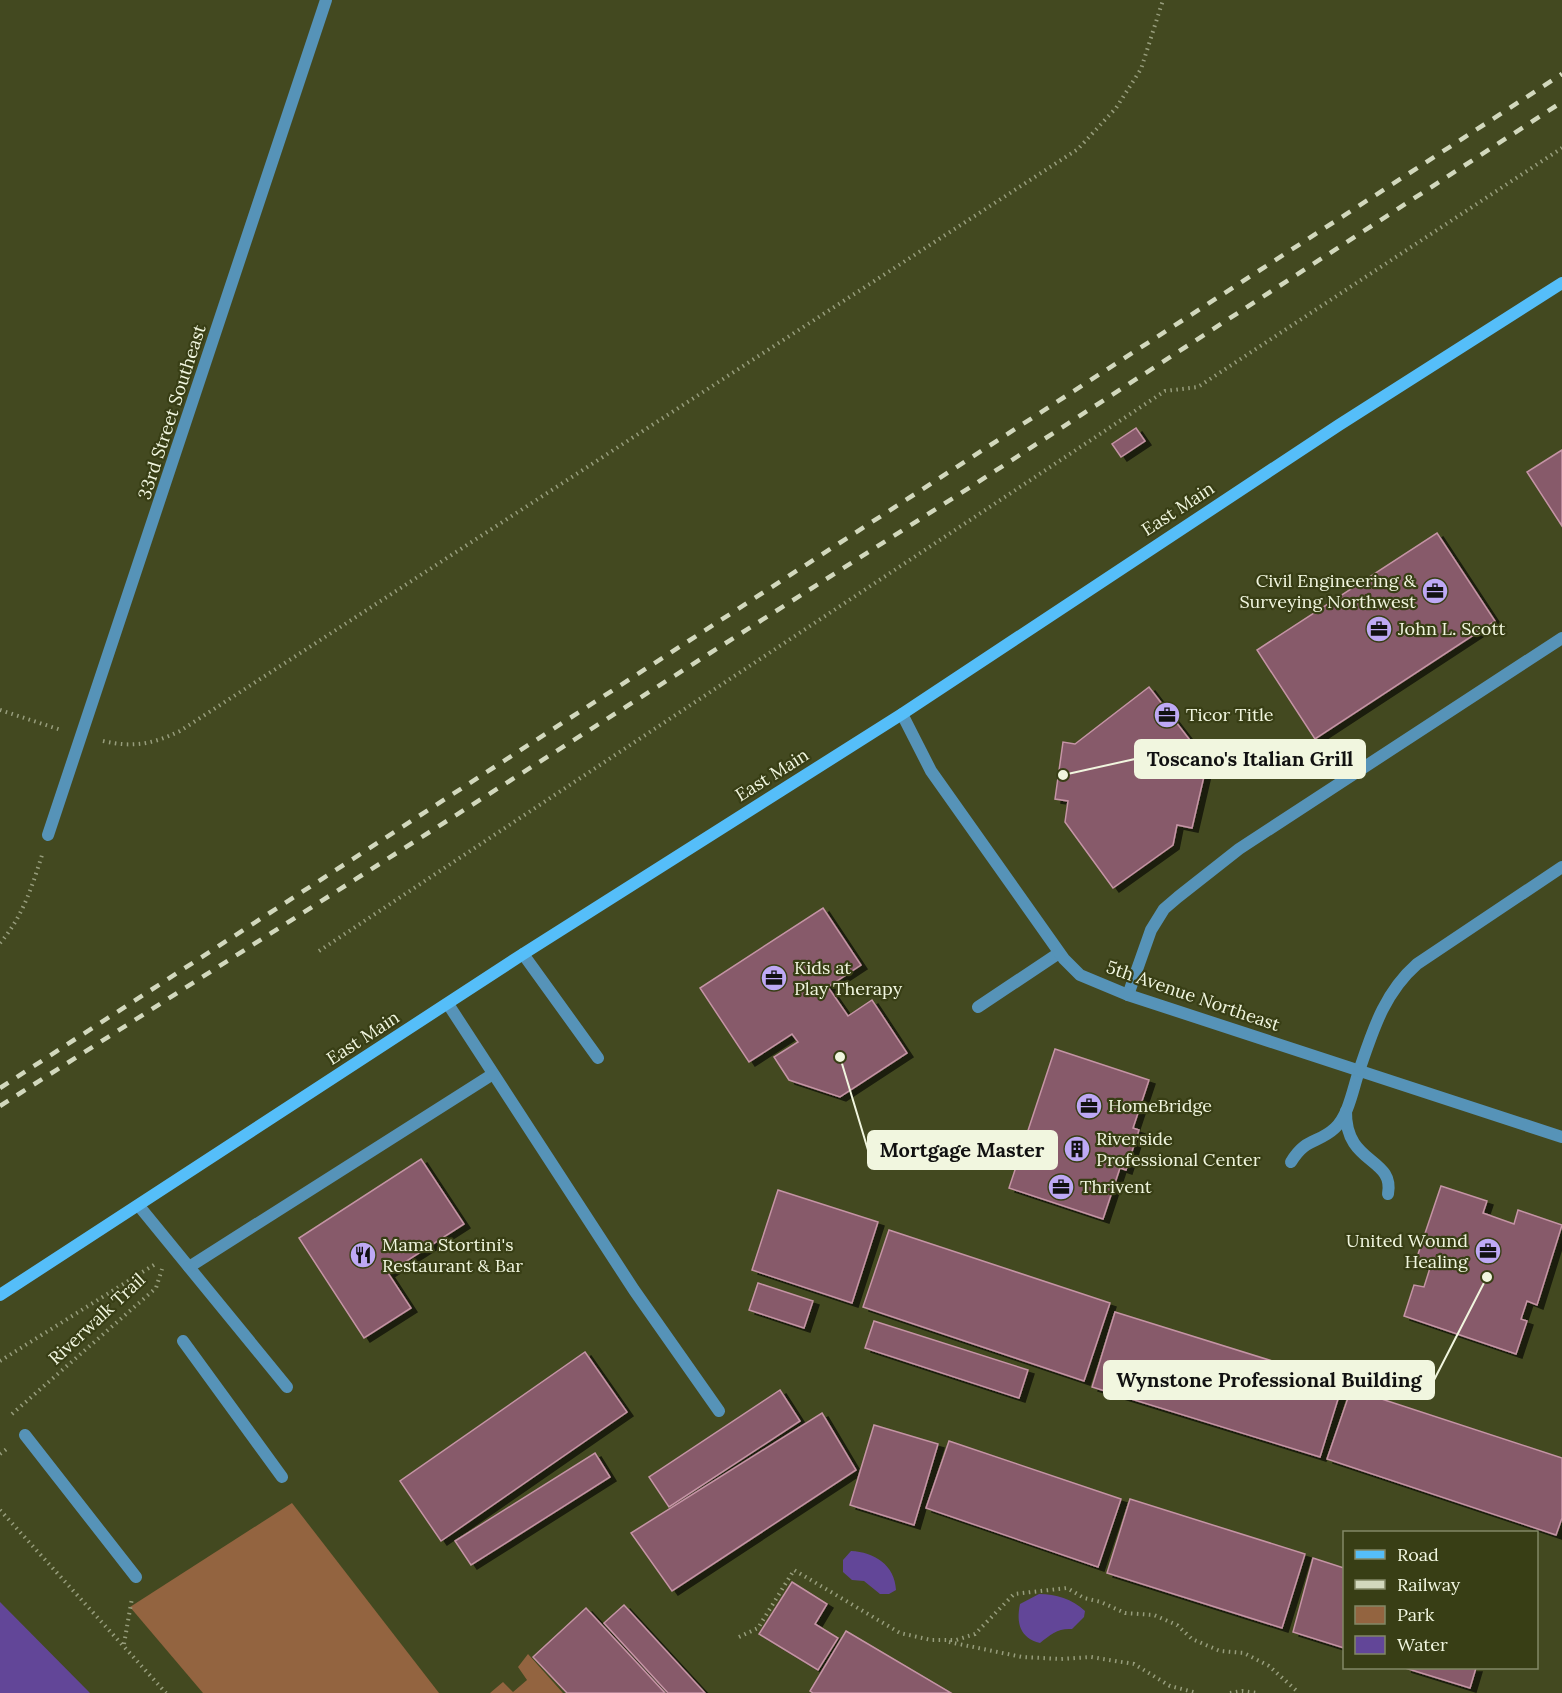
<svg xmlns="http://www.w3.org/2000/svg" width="1562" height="1693" viewBox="0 0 1562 1693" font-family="Lora,serif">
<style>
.green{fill:#936440}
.water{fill:#624698}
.building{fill:#875a6a;stroke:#c594a5;stroke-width:1.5;filter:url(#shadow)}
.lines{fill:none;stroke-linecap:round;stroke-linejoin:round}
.path{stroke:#979d7c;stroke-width:4;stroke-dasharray:1.5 4.5;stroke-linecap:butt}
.lane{stroke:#5693b8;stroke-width:12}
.street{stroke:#5693b8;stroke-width:12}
.secondary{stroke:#55bef9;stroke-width:12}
.rail{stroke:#d2d8bd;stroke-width:4.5;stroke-dasharray:10 10;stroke-linecap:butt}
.labels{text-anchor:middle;stroke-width:4.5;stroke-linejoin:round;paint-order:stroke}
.street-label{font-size:18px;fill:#f1f6df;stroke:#383e15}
.poi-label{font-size:18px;fill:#f1f6df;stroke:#383e15;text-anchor:start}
.leader{fill:none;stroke:#f1f6df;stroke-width:2}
.callout-dot{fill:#f1f6df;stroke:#383e15;stroke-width:2}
.callout{fill:#f1f6df;stroke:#f1f6df;stroke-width:2}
.callout-label{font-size:20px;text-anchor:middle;font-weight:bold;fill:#111}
</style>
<defs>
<filter id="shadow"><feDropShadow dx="6" dy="4" stdDeviation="0" flood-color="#0009"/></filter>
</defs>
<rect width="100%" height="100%" fill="#434920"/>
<g class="green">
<polygon points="292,1503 439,1693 203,1693 130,1607"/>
<polygon points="528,1654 563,1693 490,1693 503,1682 513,1692 527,1680 518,1667"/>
</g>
<g class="water">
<path d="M851,1551C874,1552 895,1565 896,1590L889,1594H880L864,1581L852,1580L843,1572V1560Z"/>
<path d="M1039,1594C1056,1594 1072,1599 1085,1611L1084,1617L1072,1629C1058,1628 1051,1634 1040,1643C1020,1638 1016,1623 1020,1604Z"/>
<polygon points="0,1602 90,1693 0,1693"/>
</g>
<g class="building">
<polygon points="1136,428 1145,441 1121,457 1112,444"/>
<polygon points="1562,450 1562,526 1527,472"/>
<polygon points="1437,533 1495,621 1315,739 1257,650"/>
<polygon points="1149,687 1196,748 1192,768 1205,772 1192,828 1177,825 1173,845 1113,888 1065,822 1068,801 1055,799 1063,742 1075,744"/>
<polygon points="823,908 861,965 828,987 848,1016 872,1000 907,1053 840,1097 789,1080 774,1057 798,1042 792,1034 749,1062 700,988"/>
<polygon points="1055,1049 1149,1080 1133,1128 1139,1130 1126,1170 1120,1168 1103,1219 1009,1188"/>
<polygon points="421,1159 464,1224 388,1273 411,1308 364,1338 299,1238"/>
<polygon points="1441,1186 1487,1201 1483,1213 1514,1224 1518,1210 1562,1225 1537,1305 1527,1301 1521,1319 1527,1321 1516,1354 1404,1316 1414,1285 1424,1287 1430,1268 1415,1263"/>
<polygon points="778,1190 878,1222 852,1303 752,1270"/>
<polygon points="889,1230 1110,1303 1084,1381 863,1307"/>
<polygon points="758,1283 813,1301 804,1328 749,1310"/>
<polygon points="1115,1312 1343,1383 1320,1457 1092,1387"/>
<polygon points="874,1321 1028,1370 1019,1398 865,1348"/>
<polygon points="585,1352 627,1412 441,1541 400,1481"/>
<polygon points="1351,1389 1562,1458 1562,1518 1556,1535 1327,1459"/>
<polygon points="780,1390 800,1421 669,1507 649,1477"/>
<polygon points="822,1413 856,1470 672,1591 631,1533"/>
<polygon points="874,1425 938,1444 914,1525 850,1505"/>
<polygon points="949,1441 1121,1499 1098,1567 926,1508"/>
<polygon points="595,1453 610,1477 471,1565 455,1541"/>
<polygon points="1130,1499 1305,1554 1282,1628 1107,1573"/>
<polygon points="1313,1558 1344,1568 1344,1648 1293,1632"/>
<polygon points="792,1582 827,1604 815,1624 838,1638 818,1670 759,1634"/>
<polygon points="624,1605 705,1693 668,1693 604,1623"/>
<polygon points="586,1608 665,1693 567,1693 533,1657"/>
<polygon points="846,1631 951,1693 813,1693 810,1691"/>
<polygon points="1405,1668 1476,1668 1470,1688"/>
</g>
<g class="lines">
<g class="path">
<polyline points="0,710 61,730"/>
<path d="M103,741C133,748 153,744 180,731L1078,149L1116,108L1141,69L1163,0"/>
<path d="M0,943C22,918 32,887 42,855"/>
<polyline points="319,951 1165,391 1198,387 1562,148"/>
<polyline points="0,1361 157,1263"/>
<polyline points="12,1414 156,1288 162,1269"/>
<polyline points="0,1454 8,1448"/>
<polyline points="0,1510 166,1693"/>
<polyline points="739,1637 758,1628 794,1570 900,1633 931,1640 956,1640 975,1634 1014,1594 1067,1588 1084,1598 1101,1602 1125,1613 1154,1615 1177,1625 1192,1639 1220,1651 1244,1653 1269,1666 1299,1693"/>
<polyline points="949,1642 1022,1657 1061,1659 1091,1657 1134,1664 1170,1686 1197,1693"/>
<polyline points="124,1644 132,1598"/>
<polyline points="1230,1693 1242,1691 1258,1693"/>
</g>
<g class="lane">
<polyline points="523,954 598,1058"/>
<polyline points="1128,995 1151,930 1164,909 1178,897 1239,849 1562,638"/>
<polyline points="448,1004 634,1290 719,1411"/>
<polyline points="978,1007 1059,953"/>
<path d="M1346,1111C1345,1165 1395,1157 1388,1194"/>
<path d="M1291,1162C1306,1137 1318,1144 1335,1128C1349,1115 1353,1088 1359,1071"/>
<polyline points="139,1206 287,1387"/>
<polyline points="189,1267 493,1074"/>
<polyline points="183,1341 282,1477"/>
<polyline points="25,1435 136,1577"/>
</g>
<g class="street">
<polyline points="902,714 931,771 1064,959 1080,975 1128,995 1562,1137"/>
<polyline points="48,835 326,0"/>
<path d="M1359,1071C1373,1030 1384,993 1417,964L1562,867"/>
</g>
<polyline class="secondary" points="0,1295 523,954 902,714 1339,425 1562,283"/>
<g class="rail">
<polyline points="0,1088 1562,74"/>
<polyline points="0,1106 972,486 1562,102"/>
</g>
</g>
<defs>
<symbol id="office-disc" viewBox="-11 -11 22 22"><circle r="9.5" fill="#bea9f5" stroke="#383e15"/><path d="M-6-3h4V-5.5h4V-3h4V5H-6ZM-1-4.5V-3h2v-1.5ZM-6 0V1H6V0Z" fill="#111"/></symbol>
<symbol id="building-disc" viewBox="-11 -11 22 22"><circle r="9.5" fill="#bea9f5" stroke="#383e15"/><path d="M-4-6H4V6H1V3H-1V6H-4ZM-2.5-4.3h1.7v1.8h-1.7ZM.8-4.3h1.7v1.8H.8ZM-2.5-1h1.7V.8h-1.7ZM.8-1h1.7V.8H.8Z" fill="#111"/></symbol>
<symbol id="restaurant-disc" viewBox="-11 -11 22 22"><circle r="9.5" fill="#bea9f5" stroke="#383e15"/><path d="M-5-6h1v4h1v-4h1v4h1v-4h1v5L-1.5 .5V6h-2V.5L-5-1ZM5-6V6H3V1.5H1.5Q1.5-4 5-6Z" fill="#111"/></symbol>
</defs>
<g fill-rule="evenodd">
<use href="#office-disc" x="1420" y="576" width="30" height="30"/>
<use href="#office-disc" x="1364" y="614" width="30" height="30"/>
<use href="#office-disc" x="1152" y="700" width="30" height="30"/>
<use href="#office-disc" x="759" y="963" width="30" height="30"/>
<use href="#office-disc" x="1074" y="1091" width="30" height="30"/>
<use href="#building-disc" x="1062" y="1134" width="30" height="30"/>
<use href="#office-disc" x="1046" y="1172" width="30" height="30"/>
<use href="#office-disc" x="1473" y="1236" width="30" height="30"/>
<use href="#restaurant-disc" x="348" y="1240" width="30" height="30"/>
</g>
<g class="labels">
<g class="street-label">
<text transform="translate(172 412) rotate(-72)" y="6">33rd Street Southeast</text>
<text transform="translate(1178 509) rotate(-33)" y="6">East Main</text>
<text transform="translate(772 775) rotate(-32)" y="6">East Main</text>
<text transform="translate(1193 996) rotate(19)" y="6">5th Avenue Northeast</text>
<text transform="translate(363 1038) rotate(-33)" y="6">East Main</text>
<text transform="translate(97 1319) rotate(-43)" y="6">Riverwalk Trail</text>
</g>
<g class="poi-label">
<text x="1416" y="587" text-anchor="end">Civil Engineering &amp;<tspan x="1416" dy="21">Surveying Northwest</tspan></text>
<text x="1398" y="635">John L. Scott</text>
<text x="1186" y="721">Ticor Title</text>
<text x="794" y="974">Kids at<tspan x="794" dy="21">Play Therapy</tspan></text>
<text x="1108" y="1112">HomeBridge</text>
<text x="1096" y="1145">Riverside<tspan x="1096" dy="21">Professional Center</tspan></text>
<text x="1080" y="1193">Thrivent</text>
<text x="1468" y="1247" text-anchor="end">United Wound<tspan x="1468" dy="21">Healing</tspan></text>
<text x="382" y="1251">Mama Stortini's<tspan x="382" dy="21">Restaurant &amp; Bar</tspan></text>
</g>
</g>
<path class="leader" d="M1063 775L1135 759M840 1057L868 1150M1487 1277L1434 1380"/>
<g class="callout-dot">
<circle cx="1063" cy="775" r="6"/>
<circle cx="840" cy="1057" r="6"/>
<circle cx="1487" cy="1277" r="6"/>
</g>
<g class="callout">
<rect x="1135" y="740" width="230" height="38" rx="6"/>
<rect x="868" y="1131" width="189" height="38" rx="6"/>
<rect x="1104" y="1361" width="330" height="38" rx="6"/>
</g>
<g class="callout-label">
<text x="1250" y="766">Toscano's Italian Grill</text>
<text x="962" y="1157">Mortgage Master</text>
<text x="1269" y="1387">Wynstone Professional Building</text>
</g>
<rect x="1343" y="1531" width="195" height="138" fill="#383e15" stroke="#828866" stroke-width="1.5"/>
<rect x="1355" y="1550" width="30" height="9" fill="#55bef9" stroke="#828866" stroke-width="1.5"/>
<text x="1397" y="1561" font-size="18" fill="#f1f6df">Road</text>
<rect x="1355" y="1580" width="30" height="9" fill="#d2d8bd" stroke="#828866" stroke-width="1.5"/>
<text x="1397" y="1591" font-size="18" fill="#f1f6df">Railway</text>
<rect x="1355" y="1606" width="30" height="18" fill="#936440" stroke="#828866" stroke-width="1.5"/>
<text x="1397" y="1621" font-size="18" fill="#f1f6df">Park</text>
<rect x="1355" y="1636" width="30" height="18" fill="#624698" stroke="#828866" stroke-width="1.5"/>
<text x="1397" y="1651" font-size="18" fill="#f1f6df">Water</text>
</svg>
